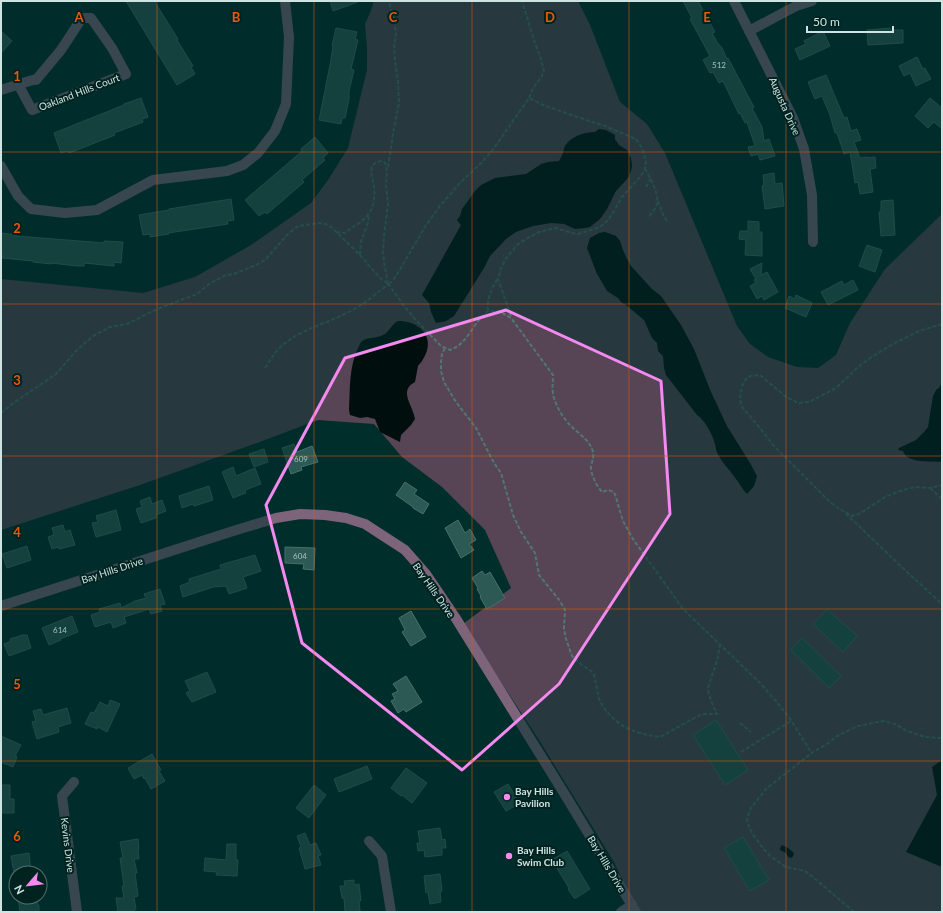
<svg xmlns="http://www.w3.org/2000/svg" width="943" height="913" viewBox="0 0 943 913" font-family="Lato,sans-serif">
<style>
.green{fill:#574555}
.water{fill:#000f0e}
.building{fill:#2d5955;stroke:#45706c}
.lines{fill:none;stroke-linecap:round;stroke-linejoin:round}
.path{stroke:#517673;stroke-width:2;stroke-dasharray:4 2;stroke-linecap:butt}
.minor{stroke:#7d647b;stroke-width:10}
.marked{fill:none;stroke:#f489f0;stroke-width:3;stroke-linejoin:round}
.grid{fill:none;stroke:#e8590c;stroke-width:1;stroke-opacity:0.55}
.poi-dot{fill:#f489f0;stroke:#012320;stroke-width:1.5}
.labels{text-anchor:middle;stroke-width:4;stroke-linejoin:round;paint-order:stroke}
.number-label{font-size:8px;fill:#a5c1bf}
.street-label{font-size:10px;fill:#cde4e2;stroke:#012320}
.poi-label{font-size:10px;font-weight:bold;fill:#cde4e2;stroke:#012320;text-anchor:start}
.grid-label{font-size:13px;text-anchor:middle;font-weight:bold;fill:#e8590c;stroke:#012320;stroke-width:4;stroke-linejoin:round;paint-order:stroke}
</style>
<rect width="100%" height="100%" fill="#002e2b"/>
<polygon class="green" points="374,1 578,1 590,25 620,102 647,124 665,153 737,326 750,344 768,357 797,367 818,368 836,355 850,323 885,269 942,214 942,912 638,912 614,862 539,740 463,624 511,588 485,530 442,487 402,457 374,424 318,420 257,443 140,485 1,530 1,279 143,293 195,277 251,245 311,203 328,180 348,148 367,70 367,48 365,24 370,13"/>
<g class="water">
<path d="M599,129L606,130L615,135V139L619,145L627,150L631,158L632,166L631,171L628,178L616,191L607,209L600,219L590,227L585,228L575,229L564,224L551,223L533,226L516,232L506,239L490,256L484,268L454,316L446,321L436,323L431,312L429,303L422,295L461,225L457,220L460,216L462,209L475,191L481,185L495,178L526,174L541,164L548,162L559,161C563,155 563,151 565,146C571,136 585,132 595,132Z"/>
<path d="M605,232L616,236L620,241L623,250L627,259L631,266L652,289L661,296L681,325L694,349L711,392L727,426L750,463L757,476L754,486L747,494C742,489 740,484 736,479C731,471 723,464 719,456C716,451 716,449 715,444C713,435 704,419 697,415L666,375L664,368L663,356L658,351L657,343L652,338L644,320L626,305L621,302L618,298L607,291L603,284L597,274L587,248L590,238L599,233Z"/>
<path d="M398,321C407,321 414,323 421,329C431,338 429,351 422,361C421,363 419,364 418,366C417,371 416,377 415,382C398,391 413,405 415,419L411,425L401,435L400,442L380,432L375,419L367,417L360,418L350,415L349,410C350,389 349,367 358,348C359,346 360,344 361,342C367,336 378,339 385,334C390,330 392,324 398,321Z"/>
<path d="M942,381V461L939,462C928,461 907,463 903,451L898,450L899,448L916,440L924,432L928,427L933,396L936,390L940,387Z"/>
<polygon points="942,760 942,867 906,852 937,795 932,767"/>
<polygon points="782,845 788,848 793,852 794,854 792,858 788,857 786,853 780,850 780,848"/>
</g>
<g class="building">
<polygon points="126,1 154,1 178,39 177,40 193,66 191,67 195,74 177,85"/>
<polygon points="330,1 358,1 358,2 333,11"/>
<polygon points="683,1 698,1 715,32 712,33 717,42 722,48 727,59 728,58 748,96 754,107 752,108 762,127 764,141 769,139 775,156 760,160 758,154 751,156 748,147 755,146 747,122 745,123 740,113 739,114 723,81 719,83 713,72 710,73 703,60 710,56 690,19 692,18"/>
<polygon points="336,28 357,32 355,39 358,40 351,69 354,70 349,91 349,99 345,118 342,118 341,124 319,120 331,60 331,59 333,47 332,46"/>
<polygon points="890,28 891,30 903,30 903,43 868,45 867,30"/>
<polygon points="1,31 12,41 1,53"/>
<polygon points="823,31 830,46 800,60 795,49 806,44 804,41"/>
<polygon points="917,57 923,69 925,68 931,79 916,86 910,73 904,76 899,66"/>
<polygon points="826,75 844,118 847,117 851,131 857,129 861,140 854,142 860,158 867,157 867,158 875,157 876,168 870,169 873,192 860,194 858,182 855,183 850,152 844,154 837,133 835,133 830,115 822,96 815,99 808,82"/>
<polygon points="141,98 148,117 142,119 143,122 114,133 115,135 87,146 69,153 68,151 61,153 54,133 124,105 124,104"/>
<polygon points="930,98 942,108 942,129 934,122 928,128 915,116"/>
<polygon points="315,137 328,153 323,158 325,160 302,180 304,182 281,202 267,214 265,212 259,216 245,200 293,159 302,151 301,149"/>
<polygon points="774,173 775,184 782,183 784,206 765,209 762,186 764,185 763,175"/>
<polygon points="231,199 234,220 227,221 228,224 168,233 169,234 150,237 150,234 143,235 139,215 169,210 169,209"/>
<polygon points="893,200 895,235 881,236 879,212 881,212 881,201"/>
<polygon points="748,221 759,222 759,232 762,232 762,256 745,255 746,240 739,239 740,231 748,231"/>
<polygon points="1,233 16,235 16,236 92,242 104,243 104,241 123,242 121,263 114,262 114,266 84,263 84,266 77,266 51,263 51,264 33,262 33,261 2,258 3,255 1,255"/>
<polygon points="867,245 882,250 875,272 859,266"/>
<polygon points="762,263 761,275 767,272 778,292 764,300 762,296 757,299 750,286 756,283 754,280 756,279 750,269"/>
<polygon points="853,280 858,290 828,305 821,292 842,281 844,285"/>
<polygon points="796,295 812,303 806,317 785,308 789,296 795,299"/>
<polygon points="294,444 297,452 312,446 318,462 301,467 302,470 291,474 282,448"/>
<polygon points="264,449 268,462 254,467 249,454"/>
<polygon points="233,467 236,476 255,468 261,484 245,490 246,493 233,498 222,472"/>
<polygon points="405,482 417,490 414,494 429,504 423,514 413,508 413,507 396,495"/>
<polygon points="209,486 213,500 194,506 193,504 182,508 179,496"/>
<polygon points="150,497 152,504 162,500 166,511 156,515 156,518 141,523 136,509 142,507 140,501"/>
<polygon points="116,510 121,530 96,537 92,523 98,522 96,516"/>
<polygon points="458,520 465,533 470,529 476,540 469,544 474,550 461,558 445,528"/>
<polygon points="63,525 65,532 70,530 75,545 59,549 58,547 52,549 48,537 54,535 52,528"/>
<polygon points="27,546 31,560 7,568 2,554"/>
<polygon points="285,547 315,548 314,570 303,569 304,564 285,563"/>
<polygon points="255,555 261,571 243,577 247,588 229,594 226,586 213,587 183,597 180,586 190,582 189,579 221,569 220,565"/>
<polygon points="482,571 485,575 490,572 505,598 487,609 480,597 481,596 477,589 478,588 472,578"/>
<polygon points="160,589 165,604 160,605 162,611 151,614 149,609 124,617 126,623 113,628 111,622 95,627 91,615 100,612 99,609 120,603 121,608 135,601 146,598 144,594"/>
<polygon points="827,609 857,636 843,652 813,624"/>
<polygon points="411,611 426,637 411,646 402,632 405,630 399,618"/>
<polygon points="72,616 78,632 60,639 61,640 49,645 42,628"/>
<polygon points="23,635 27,635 31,648 9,656 4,644 11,641 10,639"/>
<polygon points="802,638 841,676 829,688 791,650"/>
<polygon points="207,672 216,692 192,702 186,693 190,691 185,681"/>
<polygon points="406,676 422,702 406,712 404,709 398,713 391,701 395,699 392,694 398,691 393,684"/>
<polygon points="110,700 120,704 107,732 98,727 97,729 85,724 91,712 94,713 100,702 108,706"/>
<polygon points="67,708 71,723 58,727 59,732 37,739 32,722 36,721 33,711 41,709 43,715"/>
<polygon points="716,720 748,770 725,785 693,735"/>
<polygon points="1,736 21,745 15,756 17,757 13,767 1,762"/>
<polygon points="152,754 161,770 159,771 165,781 151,789 145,778 144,779 142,775 134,779 128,768"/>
<polygon points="367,766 372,779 339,792 334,779"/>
<polygon points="406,768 427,783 412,803 402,795 401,796 391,788"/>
<polygon points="508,784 520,803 506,811 494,792"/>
<polygon points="1,785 10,785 10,799 14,799 14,813 1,813"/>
<polygon points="314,785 326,795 309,818 296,808"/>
<polygon points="440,828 442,840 445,839 446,848 442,848 442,855 425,857 424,850 418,851 417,843 420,843 418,831"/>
<polygon points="305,833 310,845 316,843 321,855 318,856 321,865 305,869 299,848 301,847 297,836"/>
<polygon points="743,837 769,880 750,891 724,848"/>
<polygon points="138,839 139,849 138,849 139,859 134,859 137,873 135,873 138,896 134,897 136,909 134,910 134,912 118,912 116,898 124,898 122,886 124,886 120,858 123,858 120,842"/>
<polygon points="227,844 236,844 236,860 238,860 237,876 216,875 217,872 204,871 205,858 226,860"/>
<polygon points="567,851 590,889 576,898 574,898 568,889 569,888 552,860"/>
<polygon points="29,853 31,873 14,873 11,856"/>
<polygon points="440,874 442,891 440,892 441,902 430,904 428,892 426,893 424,876"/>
<polygon points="354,880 354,885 359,884 361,901 359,901 360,911 345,912 344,898 342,898 340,886 345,886 344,881"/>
<polygon points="18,897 34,897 39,906 39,912 20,912"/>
</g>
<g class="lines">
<g class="path">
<polyline points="1,3 2,1"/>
<polyline points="388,167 394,128 399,103 398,81 395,61 394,43 396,37 395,25 389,1"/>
<path d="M645,169C650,177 659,194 657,203C656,208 652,213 649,217"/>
<polyline points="646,187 651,178"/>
<polyline points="658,201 664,217 668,222"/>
<path d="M336,232L345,233C355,224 364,223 371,210C374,203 375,194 374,186C372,175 366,162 383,161L385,163L387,171L386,186L388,203L384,237L383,251L384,262L388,284"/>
<polyline points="360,255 361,241 368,223 369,215"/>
<polyline points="389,284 391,282 396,276 425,227 439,207 460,183 481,163 492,151 529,98 533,88 542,76 544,71 540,56 534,40 522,1"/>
<path d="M488,311C487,297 491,290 498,278"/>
<polyline points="511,316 498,279 501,268 507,257 513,250 518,244 528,238 539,232 555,228 572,233 578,234 597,228 601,226 606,222 611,216 622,197 640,177 645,170 646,161 642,148 636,139 605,126 592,122 543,105 529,98"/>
<polyline points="942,324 919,331 893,344 870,358 858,367 836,388 809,402 798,403 786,397 760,375 750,376 746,379 742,386 740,399 742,407 760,428 772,444 830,502 838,508 843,511 907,572 942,604"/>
<polyline points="445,348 442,354 441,362 441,371 444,382 456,402 476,428 494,463 501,473 513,515 521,532 535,553 539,575 560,601 565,610 565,613 564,624 564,629 566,639 572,656 582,665 591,671 594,674 599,699 602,705 607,712 615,720 625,727 634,731 647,735 660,737 698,716 702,714 717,714 711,701 708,690 709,684 717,661 720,645"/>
<path d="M265,368C271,359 276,350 284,344C305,327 333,322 356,308C367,302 377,292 388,285H389L404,306L414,318L441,346L450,350C452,349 455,348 456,347C468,341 475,320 488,311H499L511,318L553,375C553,382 552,387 553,394C555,405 563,418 571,426C578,433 588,439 592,449C595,456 592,460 591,467C591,476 597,486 602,492L608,490L614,492L616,497L619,508L623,521L633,539L683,609L759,682L776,701L791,720L812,754"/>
<polyline points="1,413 12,404 56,374 76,351 93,336 110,327 127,324 155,310 197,294 209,284 226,275 234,274 256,265 265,260 287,235 298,226 320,223 326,224 331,227 360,255 380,278 388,284"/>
<polyline points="930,488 942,499"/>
<polyline points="846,512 852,516 859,514 885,497 900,491 915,487 930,488 942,485"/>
<polyline points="740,723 751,732"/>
<polyline points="741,752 791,721"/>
<polyline points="854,912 813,877 805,871 786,867 770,856 763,848 754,836 749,827 747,819 751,808 766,789 813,752 827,744 837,736 858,726 883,721 895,724 907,731 925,737 939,738 942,737"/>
</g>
<g class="minor">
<polyline points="734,1 793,118 804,149 812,195 813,242"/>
<polyline points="749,31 796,6 812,1"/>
<polyline points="1,90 36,79 36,80 61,50 82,18 91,18 112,48 126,74 32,110 18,84"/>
<polyline points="1,166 18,196 31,209 65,213 97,210 153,180 227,171 243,165 258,153 275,131 286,104 289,37 285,1"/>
<polyline points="1,606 230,532 276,518 300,514 325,515 346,518 365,524 405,550 426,574 455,617 567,798 636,912"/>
<polyline points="74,782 62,796 77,912"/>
<polyline points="369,841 382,856 391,912"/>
<polyline points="621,912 632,905"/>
</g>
</g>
<path d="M0 0H943V913H0ZM506,310L661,381L670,514L559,684L462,770L302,643L266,505L345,358Z" fill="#002e2b" fill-opacity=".55" fill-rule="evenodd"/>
<path class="marked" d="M506,310L661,381L670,514L559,684L462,770L302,643L266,505L345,358Z"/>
<path class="grid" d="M157,1V912M314,1V912M472,1V912M629,1V912M786,1V912M1,152H942M1,304H942M1,456H942M1,609H942M1,761H942"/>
<g class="poi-dot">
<circle cx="507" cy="797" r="4"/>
<circle cx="509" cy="856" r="4"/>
</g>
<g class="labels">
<g class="number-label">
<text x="719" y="68">512</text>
<text x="301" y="462">609</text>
<text x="300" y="559">604</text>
<text x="60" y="633">614</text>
</g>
<g class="street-label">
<text transform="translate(79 92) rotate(-21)" y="4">Oakland Hills Court</text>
<text transform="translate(785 106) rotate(66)" y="4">Augusta Drive</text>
<text transform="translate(112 570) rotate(-18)" y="4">Bay Hills Drive</text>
<text transform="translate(434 590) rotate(55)" y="4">Bay Hills Drive</text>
<text transform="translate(68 845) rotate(83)" y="4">Kevins Drive</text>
<text transform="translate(607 864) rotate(59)" y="4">Bay Hills Drive</text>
</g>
<g class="poi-label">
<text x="515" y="795">Bay Hills<tspan x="515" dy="12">Pavilion</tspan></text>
<text x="517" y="854">Bay Hills<tspan x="517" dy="12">Swim Club</tspan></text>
</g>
</g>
<g class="grid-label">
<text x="79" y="22">A</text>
<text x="236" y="22">B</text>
<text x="393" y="22">C</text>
<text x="550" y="22">D</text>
<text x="707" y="22">E</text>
<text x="17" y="81">1</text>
<text x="17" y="233">2</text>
<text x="17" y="385">3</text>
<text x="17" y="537">4</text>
<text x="17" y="689">5</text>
<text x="17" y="841">6</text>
</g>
<rect width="943" height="913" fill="none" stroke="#cde4e2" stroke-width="4"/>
<g transform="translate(28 885) rotate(242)"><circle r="19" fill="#012320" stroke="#53706e"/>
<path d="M0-3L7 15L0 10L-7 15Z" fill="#f489f0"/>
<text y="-6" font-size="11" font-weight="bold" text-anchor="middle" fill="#cde4e2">N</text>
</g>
<path d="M807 26v6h86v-6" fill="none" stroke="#cde4e2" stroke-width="2"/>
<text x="813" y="26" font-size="12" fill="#cde4e2" stroke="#012320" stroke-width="3" paint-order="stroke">50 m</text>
</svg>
